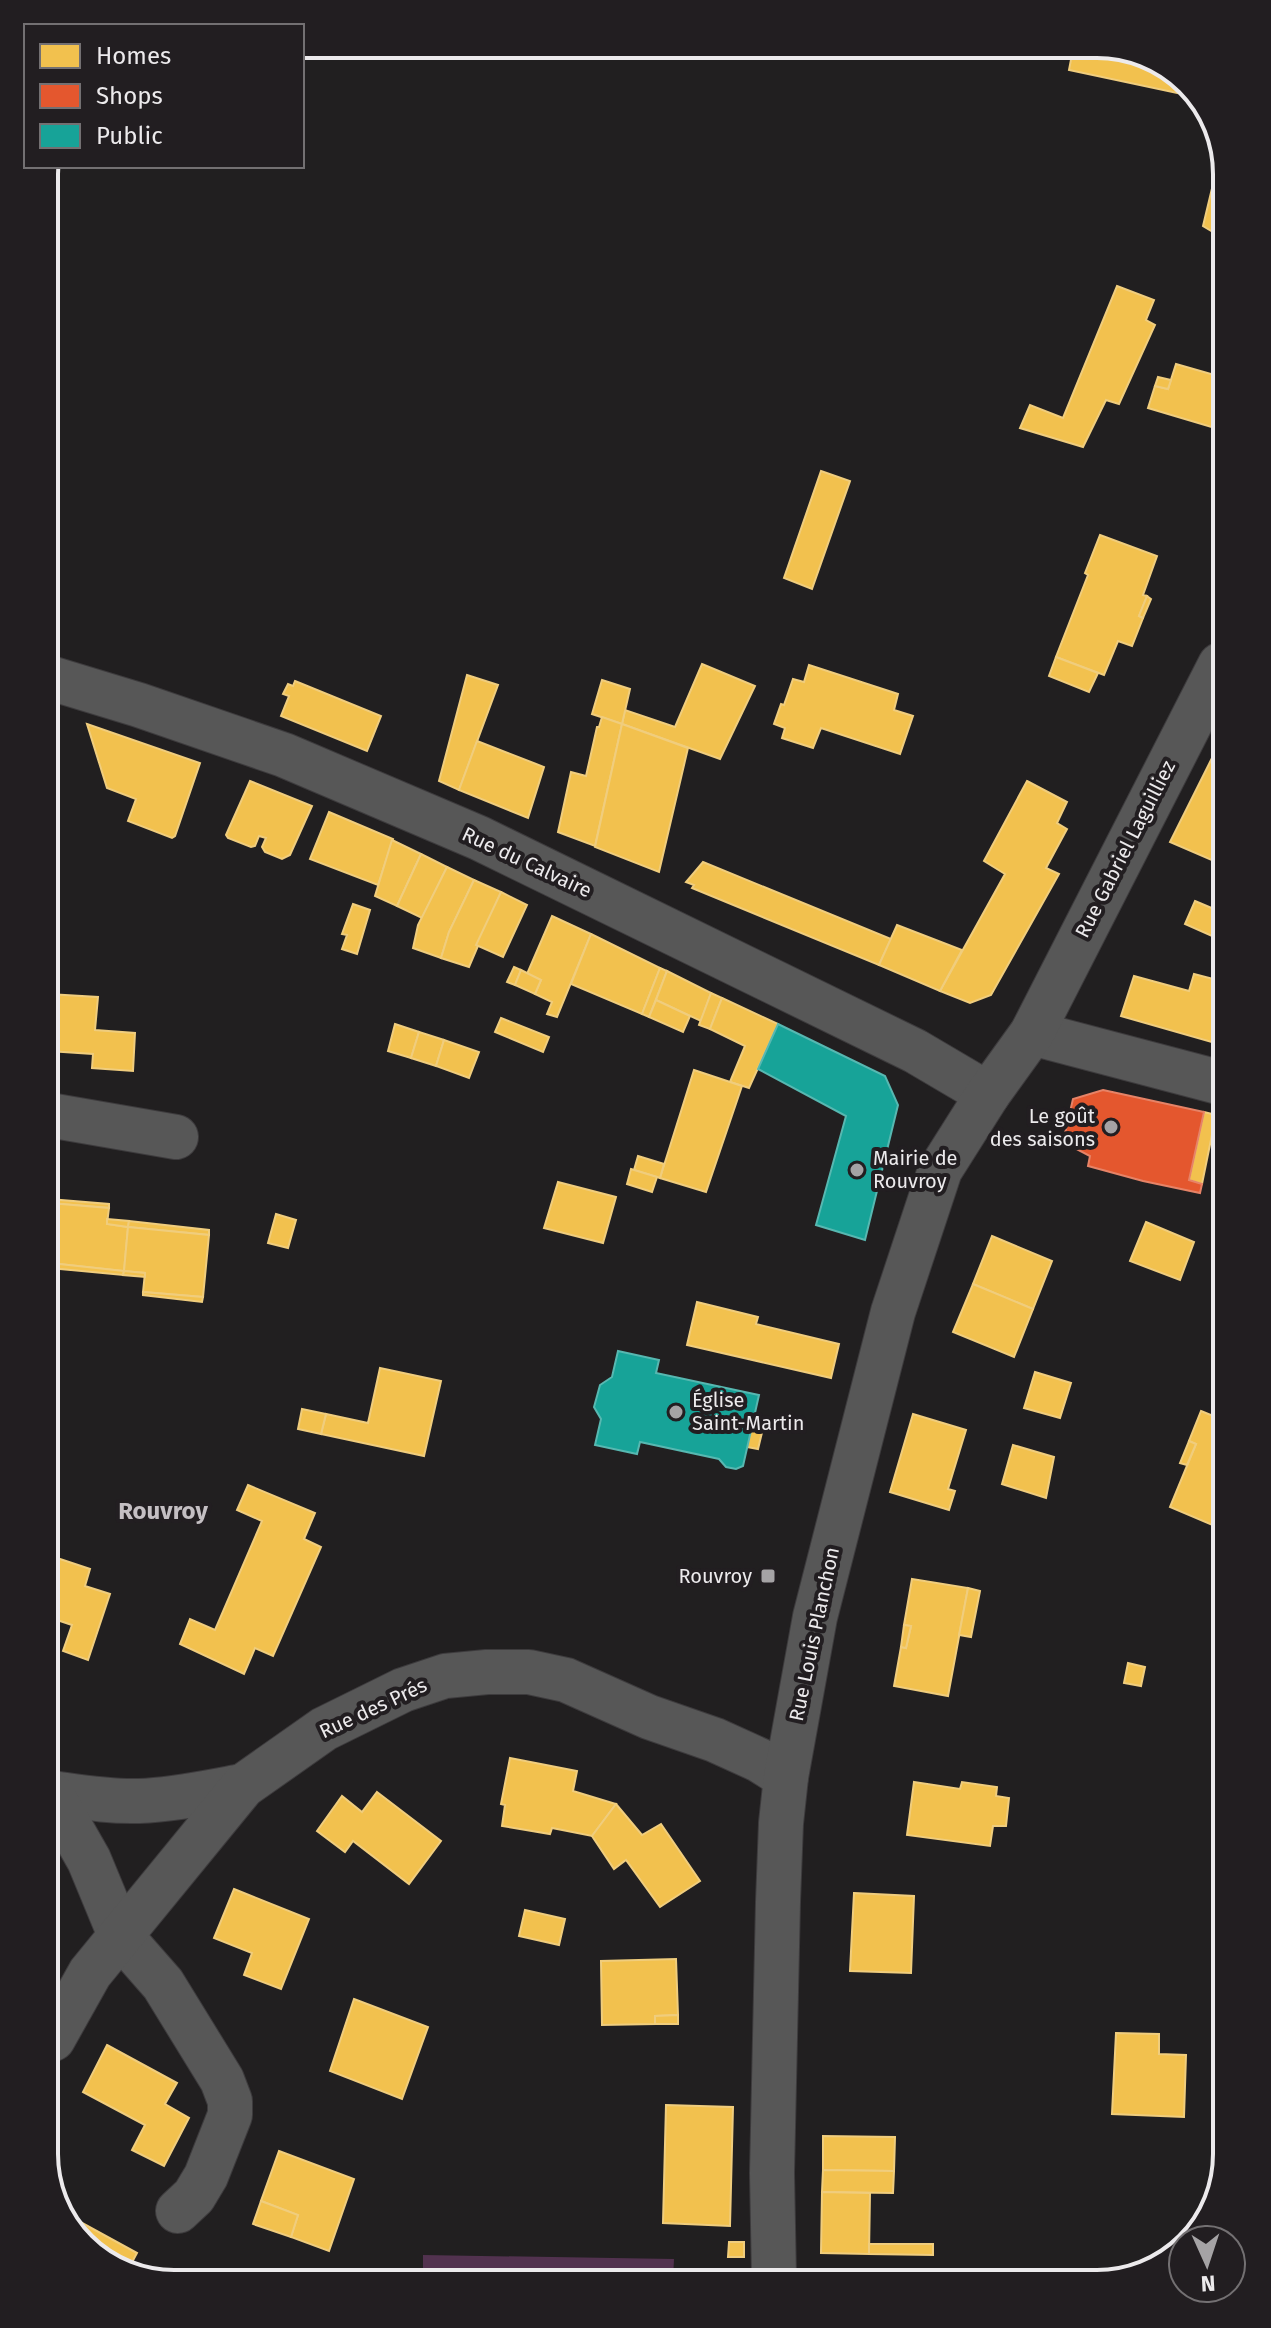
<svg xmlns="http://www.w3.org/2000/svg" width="1271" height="2328" viewBox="0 0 1271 2328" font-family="'Fira Sans',sans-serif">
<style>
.green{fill:#52324f}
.homes{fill:#f2c14e;stroke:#f0cd7d;stroke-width:2}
.shops{fill:#e4572e;stroke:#e68367;stroke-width:2}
.public{fill:#17a398;stroke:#57b8b1;stroke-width:2}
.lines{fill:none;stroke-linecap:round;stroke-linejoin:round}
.minor-casing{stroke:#3d3b3d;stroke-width:46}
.minor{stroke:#575757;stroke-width:44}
.poi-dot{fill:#a5a3a5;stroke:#221e21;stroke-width:3}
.labels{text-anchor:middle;stroke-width:8;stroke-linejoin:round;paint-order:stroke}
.street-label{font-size:20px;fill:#eceaec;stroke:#221e21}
.poi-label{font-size:20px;fill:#eceaec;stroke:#221e21;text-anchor:end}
.quarter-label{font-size:24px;font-weight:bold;fill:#c4bfc3;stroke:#221e21}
.rim{fill:none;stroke:#eceaec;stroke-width:4}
</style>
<rect width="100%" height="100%" fill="#211f20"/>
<polygon class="green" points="423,2255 674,2259 673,2279 423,2281"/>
<g class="homes">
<polygon points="1074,44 1096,44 1121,50 1176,70 1196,97 1069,70"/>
<polygon points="1214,180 1217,180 1218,235 1203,226"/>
<polygon points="1117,286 1154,300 1146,320 1155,325 1119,404 1106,400 1083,447 1020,428 1030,405 1063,418"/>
<polygon points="1176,364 1218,376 1218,429 1148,408 1155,386 1168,389"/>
<polygon points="1158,377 1171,380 1168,389 1155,386"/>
<polygon points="821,471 850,481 812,589 784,578"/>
<polygon points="1100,535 1157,556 1143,595 1147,596 1139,616 1143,618 1132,646 1118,641 1104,675 1056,657 1088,575 1085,573"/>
<polygon points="1147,596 1151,599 1143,618 1139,616"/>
<polygon points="1056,657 1098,673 1089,692 1049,676"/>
<polygon points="702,664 755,686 720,759 622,724 625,710 675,727"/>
<polygon points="809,665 898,694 894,710 913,716 900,754 821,728 813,748 782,738 785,728 774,724 781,704 784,705 793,679 804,682"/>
<polygon points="467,675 498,685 459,790 439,781"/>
<polygon points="602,680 630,689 622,724 592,714"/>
<polygon points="295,681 381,716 367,751 281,716 289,696 283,694 288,684 293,686"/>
<polygon points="602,717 622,724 595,846 558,832 571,772 586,776 597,727 599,727"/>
<polygon points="87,724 200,763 175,836 172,838 128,821 136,799 107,788"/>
<polygon points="622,724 688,748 659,872 595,847"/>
<polygon points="477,741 544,767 528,818 459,790"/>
<polygon points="1220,742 1221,864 1170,842"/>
<polygon points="250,781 312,806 290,855 282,859 265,852 262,847 266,838 259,836 255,846 251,847 228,838 226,835"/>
<polygon points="1027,781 1067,802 1057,823 1067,829 1046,868 1059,874 991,995 970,1003 940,991 1005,874 984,861"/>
<polygon points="329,812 393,839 378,885 310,859"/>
<polygon points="392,840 421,854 397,906 375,896"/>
<polygon points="421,854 447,867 422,918 397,906"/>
<polygon points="703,862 891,939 879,965 692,888 694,885 686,882"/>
<polygon points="447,867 474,880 449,932 441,958 413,948 418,925"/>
<polygon points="474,880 501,892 469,967 441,958 449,932"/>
<polygon points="501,892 527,905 503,957 476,945"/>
<polygon points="1195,901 1221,912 1221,940 1185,924"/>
<polygon points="353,904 370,910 357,954 342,949 347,935 342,934"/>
<polygon points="552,916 591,934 557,1017 547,1014 552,1002 535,994 541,980 527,974"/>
<polygon points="897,925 962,950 940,991 879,965"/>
<polygon points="591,934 660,968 642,1014 571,984"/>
<polygon points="514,967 521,970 515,985 507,982"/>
<polygon points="660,968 667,971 649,1017 642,1014"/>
<polygon points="521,970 541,980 535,994 515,985"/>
<polygon points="667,971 711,993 701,1021 656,1000"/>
<polygon points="1194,974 1221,981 1222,1045 1121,1016 1134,976 1189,991"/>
<polygon points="711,993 722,998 710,1029 699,1025"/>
<polygon points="48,994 98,997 95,1030 135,1033 133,1071 92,1068 93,1054 49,1051"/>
<polygon points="722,998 778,1024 749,1088 730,1082 745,1046 710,1029"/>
<polygon points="656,1000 690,1016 683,1032 649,1017"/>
<polygon points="501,1018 549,1037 543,1052 495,1032"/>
<polygon points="395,1024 419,1032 411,1058 388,1051"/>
<polygon points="419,1032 444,1040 436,1066 411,1058"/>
<polygon points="444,1040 479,1052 469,1078 436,1066"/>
<polygon points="694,1070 742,1086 706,1192 660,1178"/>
<polygon points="1204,1112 1216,1115 1202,1184 1189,1180"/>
<polygon points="638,1156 664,1164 660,1178 634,1170"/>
<polygon points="631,1169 657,1177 652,1192 627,1184"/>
<polygon points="558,1182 616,1197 603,1243 544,1228"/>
<polygon points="49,1199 109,1204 109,1208 49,1203"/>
<polygon points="49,1203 109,1208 107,1224 128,1227 124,1271 50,1263"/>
<polygon points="276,1214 296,1220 288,1248 268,1243"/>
<polygon points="107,1219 129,1221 128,1227 107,1224"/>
<polygon points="129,1221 209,1230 209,1235 128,1227"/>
<polygon points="1146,1222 1194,1242 1180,1280 1130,1261"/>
<polygon points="128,1227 209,1235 203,1297 143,1292 145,1273 124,1271"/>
<polygon points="992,1236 1052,1261 1033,1309 973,1284"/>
<polygon points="50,1263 124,1271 123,1275 50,1268"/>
<polygon points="124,1271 145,1273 145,1277 123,1275"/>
<polygon points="973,1284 1033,1309 1014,1357 953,1332"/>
<polygon points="143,1292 203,1297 202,1302 143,1295"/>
<polygon points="697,1302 758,1317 756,1324 839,1344 831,1378 687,1345"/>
<polygon points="380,1368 441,1381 424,1456 321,1434 326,1414 368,1423"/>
<polygon points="1035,1372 1071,1383 1060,1418 1024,1408"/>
<polygon points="302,1409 326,1414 321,1434 298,1429"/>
<polygon points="1201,1411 1223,1420 1224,1523 1222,1529 1170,1507 1196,1444 1189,1441"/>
<polygon points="913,1414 966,1430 948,1489 955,1491 949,1510 890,1492"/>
<polygon points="754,1418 765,1420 758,1449 747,1447"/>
<polygon points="1189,1441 1196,1444 1187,1465 1180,1463"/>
<polygon points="1013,1445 1054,1457 1046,1498 1002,1484"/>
<polygon points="248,1485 315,1513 304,1539 321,1547 273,1656 255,1648 244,1674 180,1644 190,1619 215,1630 262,1521 237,1510"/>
<polygon points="51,1556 90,1569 85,1586 110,1594 88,1660 63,1651 72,1625 51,1618"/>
<polygon points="912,1579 968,1588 948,1696 894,1686 901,1647 906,1648 911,1626 904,1625"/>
<polygon points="968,1588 980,1591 971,1637 959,1635"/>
<polygon points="904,1625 911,1626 906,1648 901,1647"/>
<polygon points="1128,1663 1145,1667 1141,1686 1124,1683"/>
<polygon points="510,1758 577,1771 573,1791 616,1804 592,1836 552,1828 550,1834 502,1826 505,1805 501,1804"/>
<polygon points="914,1782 960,1789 962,1782 997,1787 996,1796 1009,1798 1006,1826 993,1826 990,1846 907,1835"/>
<polygon points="377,1792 441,1841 409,1884 353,1841 345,1852 317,1831 342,1796 362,1812"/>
<polygon points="616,1804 642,1835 661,1824 700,1881 660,1907 626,1860 614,1869 592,1836"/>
<polygon points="234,1889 309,1919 281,1989 244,1975 252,1953 214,1938"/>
<polygon points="854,1893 914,1896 911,1973 850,1971"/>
<polygon points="525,1910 565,1919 559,1945 519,1936"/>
<polygon points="676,1959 678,2015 655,2016 655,2024 602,2025 601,1961"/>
<polygon points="354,1999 428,2027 402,2099 330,2071"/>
<polygon points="678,2015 678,2024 655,2024 655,2016"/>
<polygon points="1116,2033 1159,2034 1159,2054 1186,2055 1184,2117 1112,2114"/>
<polygon points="107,2045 177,2083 165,2104 189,2118 164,2166 132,2150 145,2125 83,2092"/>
<polygon points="666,2105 733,2107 730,2226 663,2223"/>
<polygon points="823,2136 895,2137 894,2171 823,2170"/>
<polygon points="279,2151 354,2179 329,2251 291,2237 298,2215 261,2201"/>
<polygon points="823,2170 894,2171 893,2193 822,2192"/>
<polygon points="822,2192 870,2193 869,2254 821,2253"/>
<polygon points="261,2201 298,2215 291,2237 253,2224"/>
<polygon points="73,2218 137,2253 129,2268 130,2272 101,2262 70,2224"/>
<polygon points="729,2242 744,2242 744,2257 728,2257"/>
<polygon points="869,2244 933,2244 933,2255 869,2254"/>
</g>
<polygon class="shops" points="1103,1090 1204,1112 1189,1180 1202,1184 1200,1193 1143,1181 1088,1166 1090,1156 1063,1142 1073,1099"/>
<g class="public">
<polygon points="778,1024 885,1076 898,1105 865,1240 816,1225 846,1116 758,1069"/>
<polygon points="618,1351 659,1360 656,1373 759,1395 743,1466 736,1469 726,1467 719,1459 640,1442 637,1454 595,1445 601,1419 594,1407 600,1385 612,1377"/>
</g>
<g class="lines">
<defs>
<g id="minor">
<polyline points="47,677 139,705 284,755 479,838 915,1051 988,1094"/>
<polyline points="1032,1033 1222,1083"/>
<polyline points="49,1115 176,1137"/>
<path d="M52,1793C81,1797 110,1802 139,1801C174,1800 209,1792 243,1786"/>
<polyline points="52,1795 89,1860 120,1935 163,1984 222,2080 230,2101 230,2115 206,2176 194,2196 178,2211"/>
<polyline points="53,2039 90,1973 243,1786 324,1729 403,1690 445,1676 487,1672 529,1672 566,1680 649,1717 715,1740 759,1760 786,1777"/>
<polyline points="774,2278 772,2173 778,1902 781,1823 786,1777 815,1617 893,1312 940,1170 988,1094 1032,1033 1220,665"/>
</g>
</defs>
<use href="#minor" class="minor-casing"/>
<use href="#minor" class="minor"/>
</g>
<g class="poi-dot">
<circle cx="1111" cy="1127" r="8"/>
<circle cx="857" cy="1170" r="8"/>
<circle cx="676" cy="1412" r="8"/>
<rect x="760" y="1568" width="16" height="16" rx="4"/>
</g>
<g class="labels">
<g class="street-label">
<text transform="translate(1125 849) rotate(-63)" y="7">Rue Gabriel Laguilliez</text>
<text transform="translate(527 862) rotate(25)" y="7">Rue du Calvaire</text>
<text transform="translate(814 1634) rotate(-78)" y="7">Rue Louis Planchon</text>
<text transform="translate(373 1708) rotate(-25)" y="7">Rue des Prés</text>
</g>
<g class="poi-label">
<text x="1095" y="1123">Le goût<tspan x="1095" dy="23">des saisons</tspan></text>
<text x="873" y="1165" text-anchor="start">Mairie de<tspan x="873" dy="23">Rouvroy</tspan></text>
<text x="692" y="1407" text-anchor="start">Église<tspan x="692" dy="23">Saint-Martin</tspan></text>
<text x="752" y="1583">Rouvroy</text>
</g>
<g class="quarter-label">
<text x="163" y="1519">Rouvroy</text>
</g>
</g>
<path d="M0 0H1271V2328H0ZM174 58H1097A116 116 0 0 1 1213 174V2154A116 116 0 0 1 1097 2270H174A116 116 0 0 1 58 2154V174A116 116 0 0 1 174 58Z" fill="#221e21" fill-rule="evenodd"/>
<path class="rim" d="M174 58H1097A116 116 0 0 1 1213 174V2154A116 116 0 0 1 1097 2270H174A116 116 0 0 1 58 2154V174A116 116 0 0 1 174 58Z"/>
<rect x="24" y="24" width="280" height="144" fill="#221e21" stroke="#737072" stroke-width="2"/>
<rect x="40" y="44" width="40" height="24" fill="#f2c14e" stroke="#737072" stroke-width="2"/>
<text x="96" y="64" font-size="24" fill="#eceaec">Homes</text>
<rect x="40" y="84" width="40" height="24" fill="#e4572e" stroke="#737072" stroke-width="2"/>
<text x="96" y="104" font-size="24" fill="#eceaec">Shops</text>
<rect x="40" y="124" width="40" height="24" fill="#17a398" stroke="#737072" stroke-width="2"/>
<text x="96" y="144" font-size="24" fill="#eceaec">Public</text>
<g transform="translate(1207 2264) rotate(177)"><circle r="38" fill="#221e21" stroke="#737072" stroke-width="2"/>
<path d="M0-6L14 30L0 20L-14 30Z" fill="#a5a3a5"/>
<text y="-12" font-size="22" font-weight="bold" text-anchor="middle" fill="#eceaec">N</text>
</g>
</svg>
